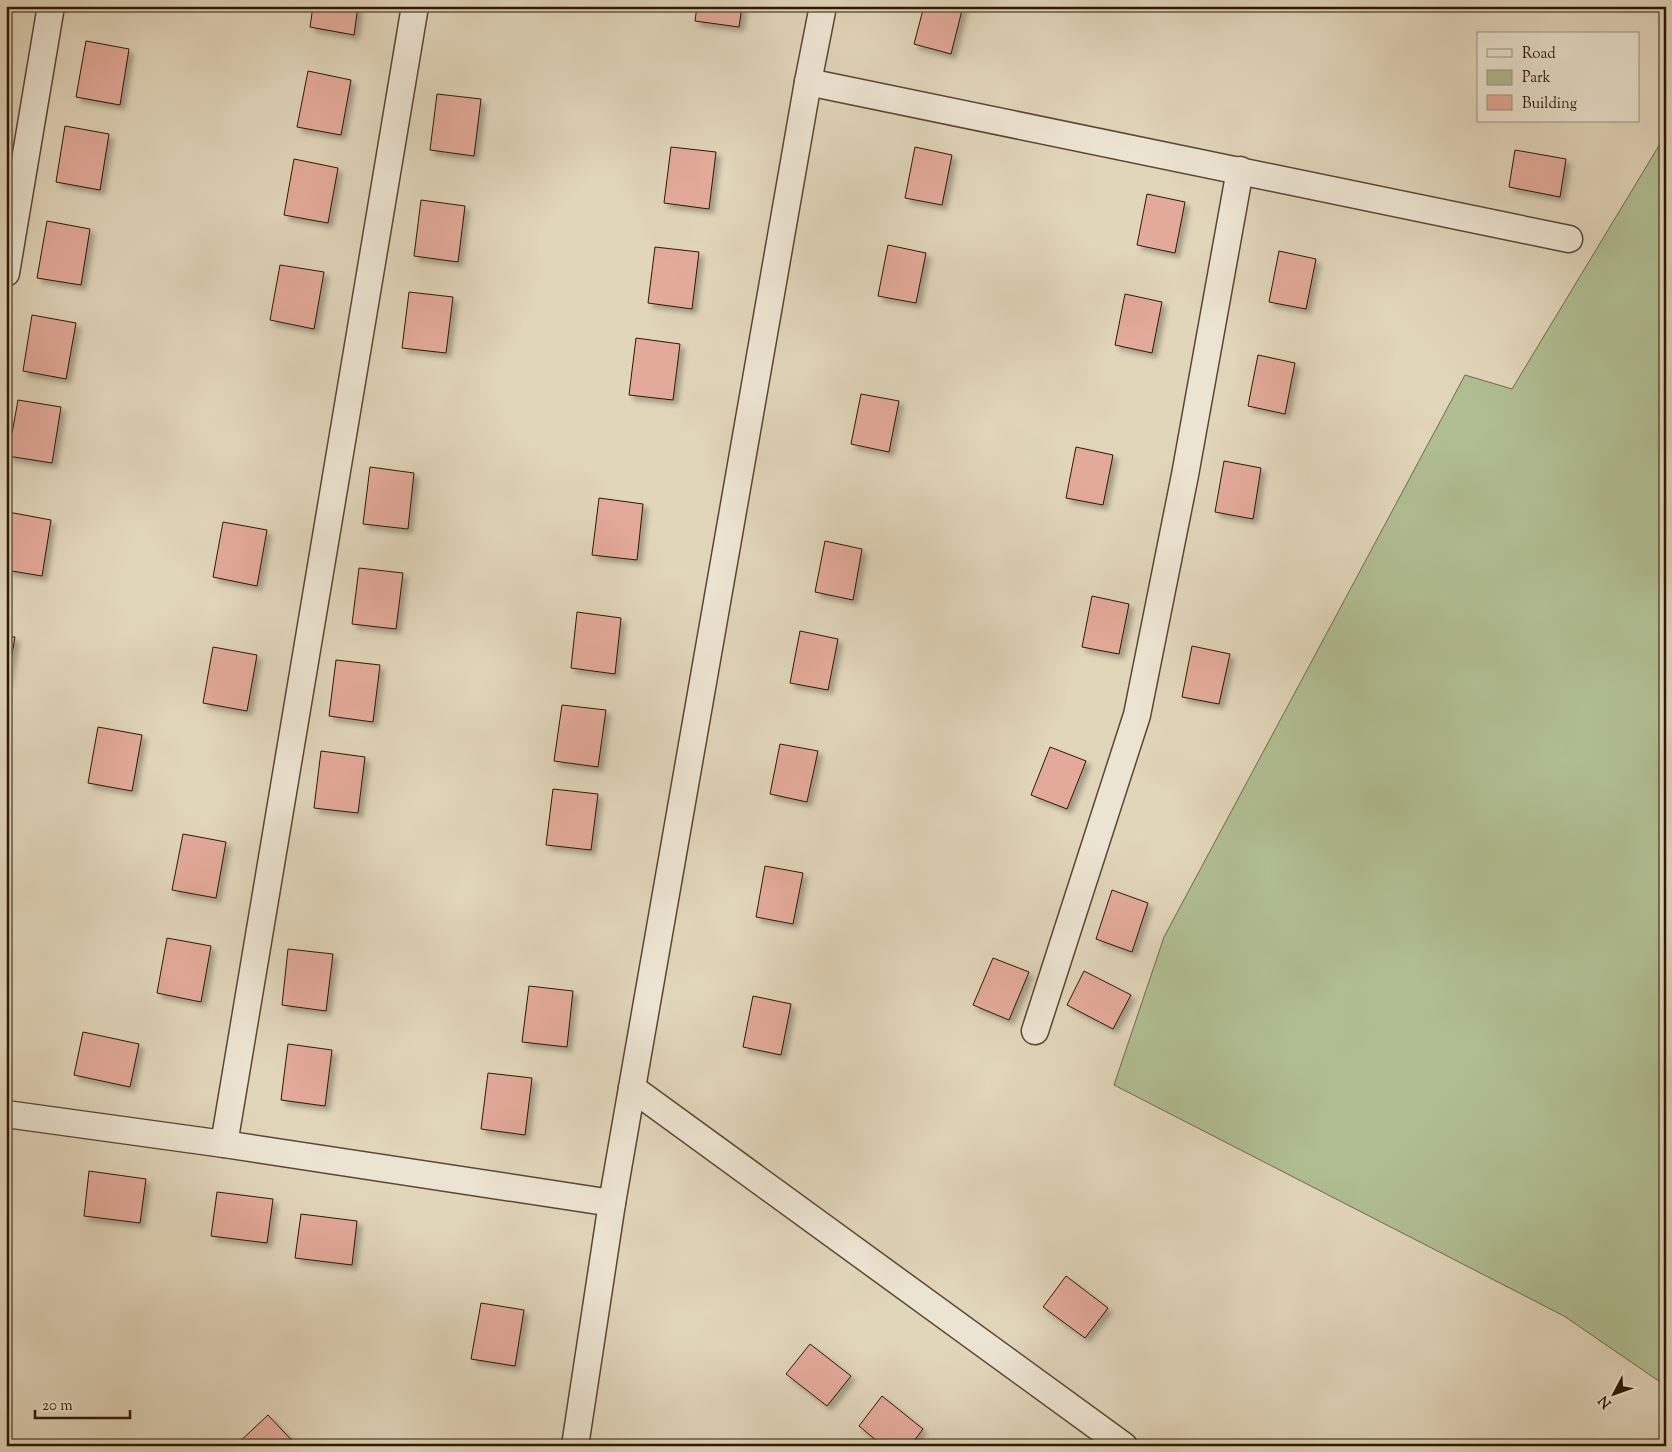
<svg xmlns="http://www.w3.org/2000/svg" width="1672" height="1452" viewBox="0 0 1672 1452" font-family="'Sorts Mill Goudy',serif">
<style>
.green{fill:#b0be92;stroke:#6e6b4a}
.building{fill:#e3aa99;stroke:#2d1802;filter:url(#shadow)}
.lines{fill:none;stroke-linecap:round;stroke-linejoin:round}
.minor-casing{stroke:#5a4730;stroke-width:29}
.minor{stroke:#ece4d2;stroke-width:26}
</style>
<defs>
<filter id="shadow"><feDropShadow dx="4.5" dy="4.5" stdDeviation="2.5" flood-color="#0004"/></filter>
</defs>
<rect width="100%" height="100%" fill="#e1d5ba"/>
<filter id="stains"><feTurbulence type="fractalNoise" baseFrequency=".004" numOctaves="4"/><feColorMatrix values="0 0 0 0 .2 0 0 0 0 .09 0 0 0 0 .02 0 0 0 .5 -.17"/></filter>
<radialGradient id="worn" r=".72"><stop offset=".6" stop-color="#630" stop-opacity="0"/><stop offset="1" stop-color="#630" stop-opacity=".3"/></radialGradient>
<polygon class="green" points="1666,134 1666,1386 1564,1316 1114,1085 1164,937 1465,375 1512,389"/>
<g class="building">
<polygon points="313,6 358,6 354,35 310,27"/>
<polygon points="697,6 742,6 739,27 695,21"/>
<polygon points="924,6 963,6 951,54 914,44"/>
<polygon points="86,41 129,49 120,105 76,97"/>
<polygon points="308,71 351,80 341,135 297,127"/>
<polygon points="437,94 481,99 474,156 430,150"/>
<polygon points="65,126 109,134 100,190 56,182"/>
<polygon points="671,147 716,152 709,209 664,203"/>
<polygon points="915,147 952,155 942,205 905,198"/>
<polygon points="1515,150 1566,159 1560,197 1509,187"/>
<polygon points="294,159 338,168 328,223 284,215"/>
<polygon points="1147,194 1185,202 1175,253 1137,245"/>
<polygon points="421,200 465,206 458,262 414,256"/>
<polygon points="47,221 90,229 81,285 37,278"/>
<polygon points="888,245 926,253 916,303 878,296"/>
<polygon points="655,247 699,252 692,309 648,303"/>
<polygon points="1279,251 1316,259 1306,309 1269,302"/>
<polygon points="280,265 324,272 314,329 270,320"/>
<polygon points="409,292 453,297 446,353 402,348"/>
<polygon points="1125,294 1162,302 1152,353 1115,345"/>
<polygon points="32,315 76,323 66,379 23,371"/>
<polygon points="636,338 680,344 673,400 629,395"/>
<polygon points="1258,355 1295,363 1285,414 1248,406"/>
<polygon points="861,394 899,401 889,452 851,444"/>
<polygon points="18,400 61,407 52,463 8,456"/>
<polygon points="1076,447 1113,455 1103,505 1066,498"/>
<polygon points="1224,461 1261,468 1253,519 1215,512"/>
<polygon points="370,467 414,473 408,529 363,524"/>
<polygon points="599,498 643,504 637,560 592,555"/>
<polygon points="8,512 51,520 42,576 6,570"/>
<polygon points="223,522 267,530 257,586 213,577"/>
<polygon points="825,541 862,549 853,600 815,592"/>
<polygon points="359,568 403,573 396,629 352,624"/>
<polygon points="1092,596 1129,604 1119,654 1082,647"/>
<polygon points="577,612 621,618 615,674 571,668"/>
<polygon points="800,631 838,639 828,690 790,683"/>
<polygon points="6,636 15,637 6,688"/>
<polygon points="1192,646 1230,654 1219,704 1182,697"/>
<polygon points="213,647 257,655 247,711 203,703"/>
<polygon points="336,660 380,665 373,722 329,716"/>
<polygon points="562,705 606,710 598,767 554,761"/>
<polygon points="98,727 142,735 132,791 88,783"/>
<polygon points="780,744 818,751 807,802 770,794"/>
<polygon points="1050,747 1086,761 1067,809 1031,795"/>
<polygon points="321,751 365,757 358,813 314,808"/>
<polygon points="553,789 598,794 591,850 546,845"/>
<polygon points="183,834 226,842 216,898 172,890"/>
<polygon points="765,866 803,873 793,924 756,917"/>
<polygon points="1112,890 1148,903 1132,952 1096,939"/>
<polygon points="167,938 211,946 201,1002 157,993"/>
<polygon points="288,949 333,954 326,1011 282,1005"/>
<polygon points="993,958 1029,972 1009,1020 973,1005"/>
<polygon points="1084,971 1131,995 1113,1029 1067,1005"/>
<polygon points="529,986 573,991 567,1047 522,1042"/>
<polygon points="753,996 791,1004 781,1055 743,1047"/>
<polygon points="83,1032 139,1044 130,1087 74,1075"/>
<polygon points="288,1044 332,1050 325,1106 281,1100"/>
<polygon points="488,1073 532,1078 525,1135 481,1129"/>
<polygon points="89,1171 146,1179 140,1223 84,1216"/>
<polygon points="217,1192 273,1199 267,1243 211,1236"/>
<polygon points="301,1214 357,1221 352,1265 295,1258"/>
<polygon points="1066,1276 1108,1308 1085,1338 1043,1307"/>
<polygon points="481,1303 524,1310 515,1366 471,1359"/>
<polygon points="810,1344 851,1376 827,1406 786,1374"/>
<polygon points="882,1396 923,1429 910,1446 883,1446 859,1426"/>
<polygon points="268,1415 297,1446 235,1446"/>
</g>
<g class="lines">
<defs>
<g id="minor">
<polyline points="808,82 1569,239"/>
<polyline points="6,273 51,6"/>
<polyline points="1035,1031 1137,715 1185,475 1240,170"/>
<polyline points="632,1088 1124,1446"/>
<polyline points="6,1114 224,1144 612,1203"/>
<polyline points="224,1144 415,6"/>
<polyline points="575,1446 612,1203 632,1088 808,82 823,6"/>
</g>
</defs>
<use href="#minor" class="minor-casing"/>
<use href="#minor" class="minor"/>
</g>
<rect width="1672" height="1452" fill="none" stroke="#e1d5ba" stroke-width="25"/>
<rect x="8" y="8" width="1657" height="1437" fill="none" stroke="#2d1802" stroke-width="2.5"/>
<rect x="12" y="12" width="1647" height="1427" fill="none" stroke="#2d1802"/>
<rect x="1477" y="32" width="162" height="90" fill="#ece4d2" stroke="#a0927f"/>
<rect x="1487" y="49" width="25" height="8" fill="#ece4d2" stroke="#a0927f"/>
<text x="1522" y="58" font-size="15" fill="#2d1802">Road</text>
<rect x="1487" y="70" width="25" height="15" fill="#b0be92" stroke="#a0927f"/>
<text x="1522" y="82" font-size="15" fill="#2d1802">Park</text>
<rect x="1487" y="95" width="25" height="15" fill="#e3aa99" stroke="#a0927f"/>
<text x="1522" y="108" font-size="15" fill="#2d1802">Building</text>
<g transform="translate(1614 1394) rotate(229)" stroke="#ece4d2" stroke-width="4" paint-order="stroke">
<path d="M0-4L9 19L0 12L-9 19Z" fill="#2d1802"/>
<text y="-8" font-size="14" font-weight="bold" text-anchor="middle" fill="#2d1802">N</text>
</g>
<path d="M35 1410v8h95v-8" fill="none" stroke="#2d1802" stroke-width="2.5"/>
<text x="42" y="1410" font-size="15" fill="#2d1802" stroke="#ece4d2" stroke-width="4" paint-order="stroke">20 m</text>
<rect width="100%" height="100%" filter="url(#stains)"/>
<rect width="100%" height="100%" fill="url(#worn)"/>
</svg>
